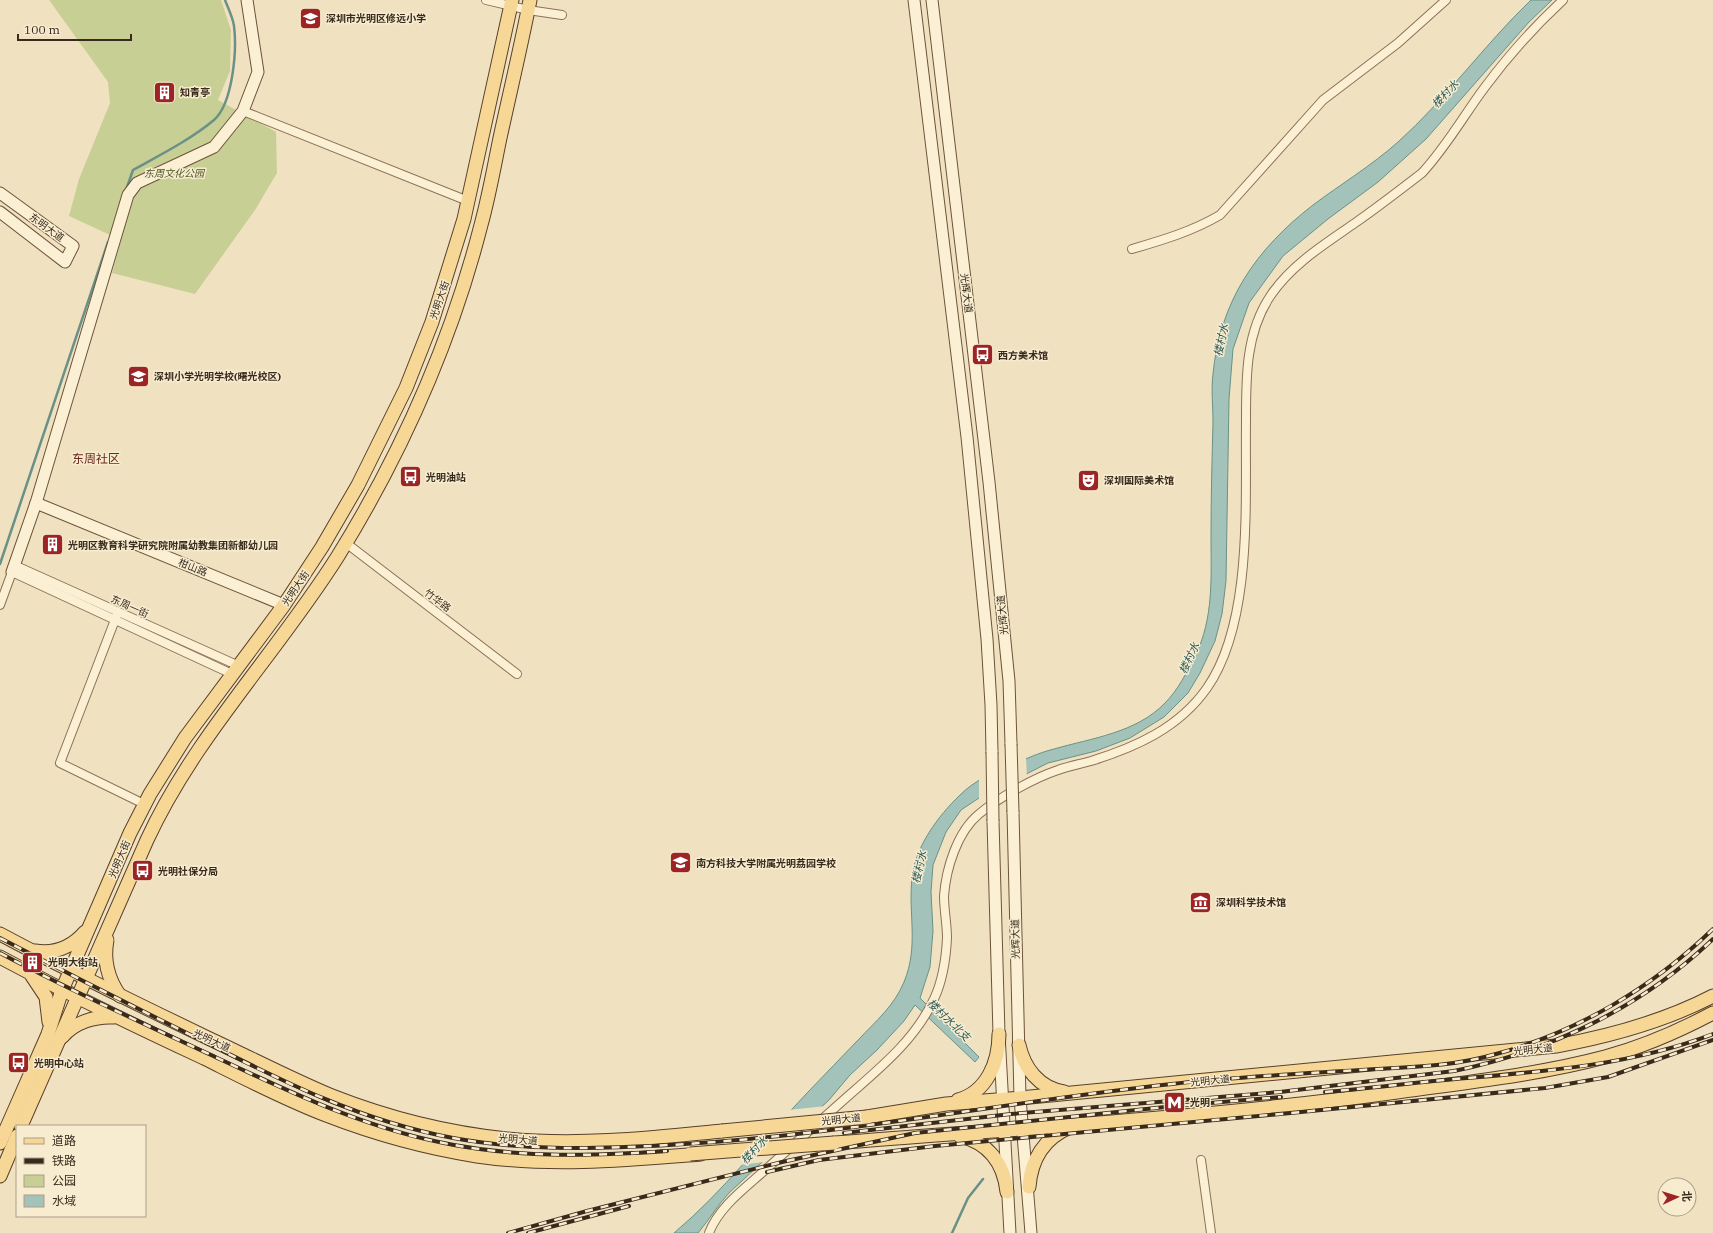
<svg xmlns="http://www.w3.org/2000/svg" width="1713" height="1233" viewBox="0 0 1713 1233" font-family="'IBM Plex Serif','Noto Sans SC',serif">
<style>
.green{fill:#c8cf94}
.water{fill:#a3c2b9;stroke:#6a9187}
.pier{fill:#f0e2c0}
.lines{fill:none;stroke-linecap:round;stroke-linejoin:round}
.stream{stroke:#6a9187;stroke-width:2.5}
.street-casing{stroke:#8b7257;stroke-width:10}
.secondary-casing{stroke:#6c533a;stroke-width:13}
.primary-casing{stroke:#58402c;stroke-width:15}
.street{stroke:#fbefd4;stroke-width:8}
.secondary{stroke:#fbefd4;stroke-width:11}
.primary{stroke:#f6d796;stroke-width:13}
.rail-casing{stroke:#392a1c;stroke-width:4}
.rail{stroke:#f7ecd0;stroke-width:2.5;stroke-dasharray:8;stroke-linecap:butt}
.secondary-bridge-casing{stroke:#6c533a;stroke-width:13;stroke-linecap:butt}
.primary-bridge-casing{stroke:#58402c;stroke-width:15;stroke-linecap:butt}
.secondary-bridge{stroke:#fbefd4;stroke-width:11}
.primary-bridge{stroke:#f6d796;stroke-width:13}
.labels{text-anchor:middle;stroke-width:3;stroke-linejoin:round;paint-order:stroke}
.poi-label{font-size:10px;font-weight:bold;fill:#392a1c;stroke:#f7ecd0;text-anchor:start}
.park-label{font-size:10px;font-style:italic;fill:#4a5722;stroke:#f7ecd0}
.street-label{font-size:10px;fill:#392a1c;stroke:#f7ecd0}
.water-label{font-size:11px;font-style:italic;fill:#2b5a57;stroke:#f7ecd0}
.quarter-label{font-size:12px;fill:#682919;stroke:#f7ecd0}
</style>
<rect width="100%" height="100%" fill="#f0e2c0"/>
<polygon class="green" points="49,0 221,0 231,30 230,71 218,100 276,132 277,173 255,210 195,294 112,273 121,240 69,216 79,179 110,103 108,82"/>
<path class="water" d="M1531,0H1552L1529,22L1426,139L1378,182L1328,219L1283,256L1249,303L1233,349L1229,399L1226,581L1222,614L1215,641L1200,673L1188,693L1164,717L1130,738L1096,751L1048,763L979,798L961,810L946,832L933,865L931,892L933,931L930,967L920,998L979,1057L975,1062L915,1005L904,1021L877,1050L850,1075L829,1100L729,1193C717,1206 709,1220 698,1233H674C724,1191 763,1139 808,1092C825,1074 842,1057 859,1039C876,1021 894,1006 904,982C919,946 908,914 912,878C915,847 938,816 960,795C974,781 990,774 1008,767C1023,760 1038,753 1054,749C1092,738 1136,733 1165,703C1178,690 1187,672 1195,656C1214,619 1211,576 1211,536C1211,498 1212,460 1213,422C1213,406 1211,390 1213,374C1220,301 1256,249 1313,205C1341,184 1371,166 1398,142C1446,99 1484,45 1531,0Z"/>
<g class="pier">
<polygon points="1026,757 1027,778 979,800 979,777"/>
<polygon points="826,1106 765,1162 739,1165 789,1110"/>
</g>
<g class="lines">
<g class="stream">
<path d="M126,190L133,170C160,155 190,140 214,120C233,103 237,50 234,26C233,18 228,8 225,0"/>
<polyline points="0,564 108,242"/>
<polyline points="952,1233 968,1198 983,1179"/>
</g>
<defs>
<g id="street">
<polyline points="486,0 528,10 562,15"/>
<polyline points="243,111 468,201"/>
<path d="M1132,249C1163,240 1193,231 1220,215L1323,100L1398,43L1446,0"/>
<polyline points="346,543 517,674"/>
<polyline points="14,565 239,666"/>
<polyline points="0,605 12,572 232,674"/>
<polyline points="118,612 60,763 144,804"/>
<polyline points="1201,1160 1211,1233"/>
<path d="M709,1233C719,1207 744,1189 764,1171C792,1146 819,1122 847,1097C880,1068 915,1040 934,999C943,980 946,958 947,938C947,924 944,910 944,896C946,869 957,832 979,814C998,798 1034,778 1058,770C1068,766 1080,764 1091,761C1136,747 1179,728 1207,688C1253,622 1245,502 1246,423C1246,379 1245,333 1271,295C1292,264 1325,244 1355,223C1378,207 1400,190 1422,173C1447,146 1464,115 1485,87C1508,56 1535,26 1563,0"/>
</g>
<g id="secondary">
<polyline points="914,0 967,437 987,639 991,705 992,752"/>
<polyline points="932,0 989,482 1009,681 1011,744"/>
<polyline points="0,193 73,246 65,262 0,212"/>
<polyline points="36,503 284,605"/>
<polyline points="12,572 36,503 128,195 137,183 214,147 243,111 258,72 247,0"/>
<polyline points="1013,812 1020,1098 1031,1233"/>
<polyline points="993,821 999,1034 1010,1233"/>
</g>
<g id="primary">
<path d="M0,934C69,971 139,1005 210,1039C251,1058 291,1079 332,1096C388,1118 448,1133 507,1139C579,1146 651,1138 722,1131"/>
<path d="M107,940C103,961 108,979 120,996"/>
<path d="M35,951C54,954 72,947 85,932"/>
<path d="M0,957C67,993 135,1026 204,1058C244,1078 284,1099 326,1115C375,1134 426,1148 477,1156C552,1167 626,1160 701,1154"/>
<polyline points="32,976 46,997 49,1022"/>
<path d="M62,1037C75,1022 95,1016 114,1017"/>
<path d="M1019,1045C1024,1068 1039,1088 1064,1092"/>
<path d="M958,1100C987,1092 999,1062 999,1034"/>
<path d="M867,1117L946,1104L1020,1098L1556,1046C1611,1036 1663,1022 1713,996"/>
<path d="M21,1126L147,840C195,736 277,653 338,556C401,454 451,342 481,225C489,196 494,167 500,138C510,92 521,46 530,0"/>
<path d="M960,1136C989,1143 1004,1164 1007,1192"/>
<polyline points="0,1143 48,1034 62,990 130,833 150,794 185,738 284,605 322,547 358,485 406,388 432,322 464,219 512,0"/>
<path d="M834,1143C1022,1128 1210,1118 1397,1092C1467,1082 1537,1075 1605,1057C1642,1047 1679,1031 1713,1013"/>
<polyline points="0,1176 17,1136"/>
<path d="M1029,1187C1031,1160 1044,1138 1070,1127"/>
</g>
</defs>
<use href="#street" class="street-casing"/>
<use href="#secondary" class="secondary-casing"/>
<use href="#primary" class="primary-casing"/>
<use href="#street" class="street"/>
<use href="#secondary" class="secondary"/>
<use href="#primary" class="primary"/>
<defs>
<g id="rail">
<path d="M0,938C67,973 134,1007 201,1040C284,1082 361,1121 453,1138C525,1151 597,1149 669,1145C838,1136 1004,1102 1172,1084C1235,1077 1298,1074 1361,1070C1407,1067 1452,1067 1496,1054C1577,1032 1652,988 1713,929"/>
<path d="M0,953C69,990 140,1022 211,1055C290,1092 368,1130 454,1145C525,1158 595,1156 667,1151"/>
<path d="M1325,1092C1372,1088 1419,1082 1467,1078C1551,1071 1634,1064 1713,1034"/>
<path d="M844,1133L1011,1114L1280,1092L1454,1071C1550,1051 1641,1008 1713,939"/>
<polyline points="767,1172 819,1160 935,1146 1301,1112 1545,1088 1608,1077 1713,1040"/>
<polyline points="508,1233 587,1211 782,1162 915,1133 1175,1106 1281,1097"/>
<polyline points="528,1233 629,1206"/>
</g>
</defs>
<use href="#rail" class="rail-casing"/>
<use href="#rail" class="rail"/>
<defs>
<g id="secondary-bridge">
<polyline points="1011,744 1013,812"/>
<polyline points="992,752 993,821"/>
</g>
<g id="primary-bridge">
<polyline points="722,1131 867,1117"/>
<polyline points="690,1154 834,1143"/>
</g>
</defs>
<use href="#secondary-bridge" class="secondary-bridge-casing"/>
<use href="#primary-bridge" class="primary-bridge-casing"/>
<use href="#secondary-bridge" class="secondary-bridge"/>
<use href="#primary-bridge" class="primary-bridge"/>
</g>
<defs>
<symbol id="school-square" viewBox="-11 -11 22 22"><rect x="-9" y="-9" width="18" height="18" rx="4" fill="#9d2425" stroke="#f7ecd0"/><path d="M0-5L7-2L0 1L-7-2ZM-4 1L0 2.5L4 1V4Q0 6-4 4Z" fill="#fff"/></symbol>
<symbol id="building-square" viewBox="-11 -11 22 22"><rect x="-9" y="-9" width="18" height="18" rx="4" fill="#9d2425" stroke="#f7ecd0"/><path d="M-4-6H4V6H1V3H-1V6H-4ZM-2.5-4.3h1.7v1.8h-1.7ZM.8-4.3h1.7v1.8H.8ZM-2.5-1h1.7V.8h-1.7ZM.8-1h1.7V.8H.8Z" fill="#fff"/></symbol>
<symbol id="bus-square" viewBox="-11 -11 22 22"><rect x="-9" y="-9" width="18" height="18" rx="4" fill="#9d2425" stroke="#f7ecd0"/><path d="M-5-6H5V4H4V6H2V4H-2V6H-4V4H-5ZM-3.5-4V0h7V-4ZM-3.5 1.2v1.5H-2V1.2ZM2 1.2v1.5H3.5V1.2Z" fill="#fff"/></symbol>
<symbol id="theatre-square" viewBox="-11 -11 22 22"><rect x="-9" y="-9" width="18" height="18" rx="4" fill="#9d2425" stroke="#f7ecd0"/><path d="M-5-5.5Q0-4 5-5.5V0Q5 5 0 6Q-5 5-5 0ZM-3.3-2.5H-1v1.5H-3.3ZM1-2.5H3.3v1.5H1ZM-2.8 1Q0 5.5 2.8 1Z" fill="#fff"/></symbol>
<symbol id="museum-square" viewBox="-11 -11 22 22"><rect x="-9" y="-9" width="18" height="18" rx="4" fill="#9d2425" stroke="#f7ecd0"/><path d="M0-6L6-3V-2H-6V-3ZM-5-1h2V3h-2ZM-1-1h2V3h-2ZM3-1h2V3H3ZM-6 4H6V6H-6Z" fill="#fff"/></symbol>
<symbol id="metro-square" viewBox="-11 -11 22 22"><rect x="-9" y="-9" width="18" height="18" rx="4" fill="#9d2425" stroke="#f7ecd0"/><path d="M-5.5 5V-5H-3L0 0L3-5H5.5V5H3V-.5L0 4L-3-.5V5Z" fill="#fff"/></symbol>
</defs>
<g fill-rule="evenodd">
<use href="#school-square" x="298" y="6" width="25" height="25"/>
<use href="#building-square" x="152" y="80" width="25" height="25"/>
<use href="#bus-square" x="970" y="342" width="25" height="25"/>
<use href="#school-square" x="126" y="364" width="25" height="25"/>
<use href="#bus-square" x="398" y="464" width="25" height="25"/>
<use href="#theatre-square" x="1076" y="468" width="25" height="25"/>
<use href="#building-square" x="40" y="532" width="25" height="25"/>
<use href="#school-square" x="668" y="850" width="25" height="25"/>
<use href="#bus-square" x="130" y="858" width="25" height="25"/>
<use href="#museum-square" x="1188" y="890" width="25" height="25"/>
<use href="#building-square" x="20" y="950" width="25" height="25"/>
<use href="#bus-square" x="6" y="1050" width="25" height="25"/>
<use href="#metro-square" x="1162" y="1090" width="25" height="25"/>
</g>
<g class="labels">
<g class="poi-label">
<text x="326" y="22">深圳市光明区修远小学</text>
<text x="180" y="96">知青亭</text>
<text x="998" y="359">西方美术馆</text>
<text x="154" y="380">深圳小学光明学校(曙光校区)</text>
<text x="426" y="481">光明油站</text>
<text x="1104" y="484">深圳国际美术馆</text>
<text x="68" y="549">光明区教育科学研究院附属幼教集团新都幼儿园</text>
<text x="696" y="867">南方科技大学附属光明荔园学校</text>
<text x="158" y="875">光明社保分局</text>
<text x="1216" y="906">深圳科学技术馆</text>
<text x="48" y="966">光明大街站</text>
<text x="34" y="1067">光明中心站</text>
<text x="1190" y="1106">光明</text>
</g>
<g class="park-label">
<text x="174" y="177">东周文化公园</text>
</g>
<g class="street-label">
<text transform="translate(47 227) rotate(36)" y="4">东明大道</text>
<text transform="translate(967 293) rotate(83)" y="4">光辉大道</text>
<text transform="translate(439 300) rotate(-71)" y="4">光明大街</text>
<text transform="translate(193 567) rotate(22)" y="4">柑山路</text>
<text transform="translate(295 588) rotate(-56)" y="4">光明大街</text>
<text transform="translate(438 600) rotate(37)" y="4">竹华路</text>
<text transform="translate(130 606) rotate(24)" y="4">东周一街</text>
<text transform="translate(1002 615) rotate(-96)" y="4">光辉大道</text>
<text transform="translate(119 859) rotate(-67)" y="4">光明大街</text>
<text transform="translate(1015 939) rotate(-91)" y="4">光辉大道</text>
<text transform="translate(212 1040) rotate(25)" y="4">光明大道</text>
<text transform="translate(1533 1049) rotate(-6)" y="4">光明大道</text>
<text transform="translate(1210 1080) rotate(-6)" y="4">光明大道</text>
<text transform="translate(841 1119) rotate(-6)" y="4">光明大道</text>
<text transform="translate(518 1139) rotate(5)" y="4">光明大道</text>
</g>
<g class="water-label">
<text transform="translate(1445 94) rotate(-47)" y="4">楼村水</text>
<text transform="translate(1221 340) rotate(-78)" y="4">楼村水</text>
<text transform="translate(1189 658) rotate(-65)" y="4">楼村水</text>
<text transform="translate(919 867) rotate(-77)" y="4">楼村水</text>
<text transform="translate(949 1020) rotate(44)" y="4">楼村水北支</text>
<text transform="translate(754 1150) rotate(-46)" y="4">楼村水</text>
</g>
<g class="quarter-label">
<text x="96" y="463">东周社区</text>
</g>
</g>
<rect x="16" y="1125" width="130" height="92" fill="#f7ecd0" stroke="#ab9e88"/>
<rect x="24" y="1138" width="20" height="6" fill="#f6d796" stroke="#ab9e88"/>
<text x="52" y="1145" font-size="12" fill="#392a1c">道路</text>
<rect x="24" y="1158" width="20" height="6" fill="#392a1c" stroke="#ab9e88"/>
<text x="52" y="1165" font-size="12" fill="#392a1c">铁路</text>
<rect x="24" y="1175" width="20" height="12" fill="#c8cf94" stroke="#ab9e88"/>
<text x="52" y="1185" font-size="12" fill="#392a1c">公园</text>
<rect x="24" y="1195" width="20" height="12" fill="#a3c2b9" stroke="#ab9e88"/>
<text x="52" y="1205" font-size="12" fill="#392a1c">水域</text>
<g transform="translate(1677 1197) rotate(86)"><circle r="19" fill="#f7ecd0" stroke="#ab9e88"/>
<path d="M0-3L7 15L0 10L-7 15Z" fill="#9d2425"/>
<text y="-6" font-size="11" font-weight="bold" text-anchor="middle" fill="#392a1c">北</text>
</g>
<path d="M18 34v6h113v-6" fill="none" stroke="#392a1c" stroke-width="2"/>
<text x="24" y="34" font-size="12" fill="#392a1c" stroke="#f7ecd0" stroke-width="3" paint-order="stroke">100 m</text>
</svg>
